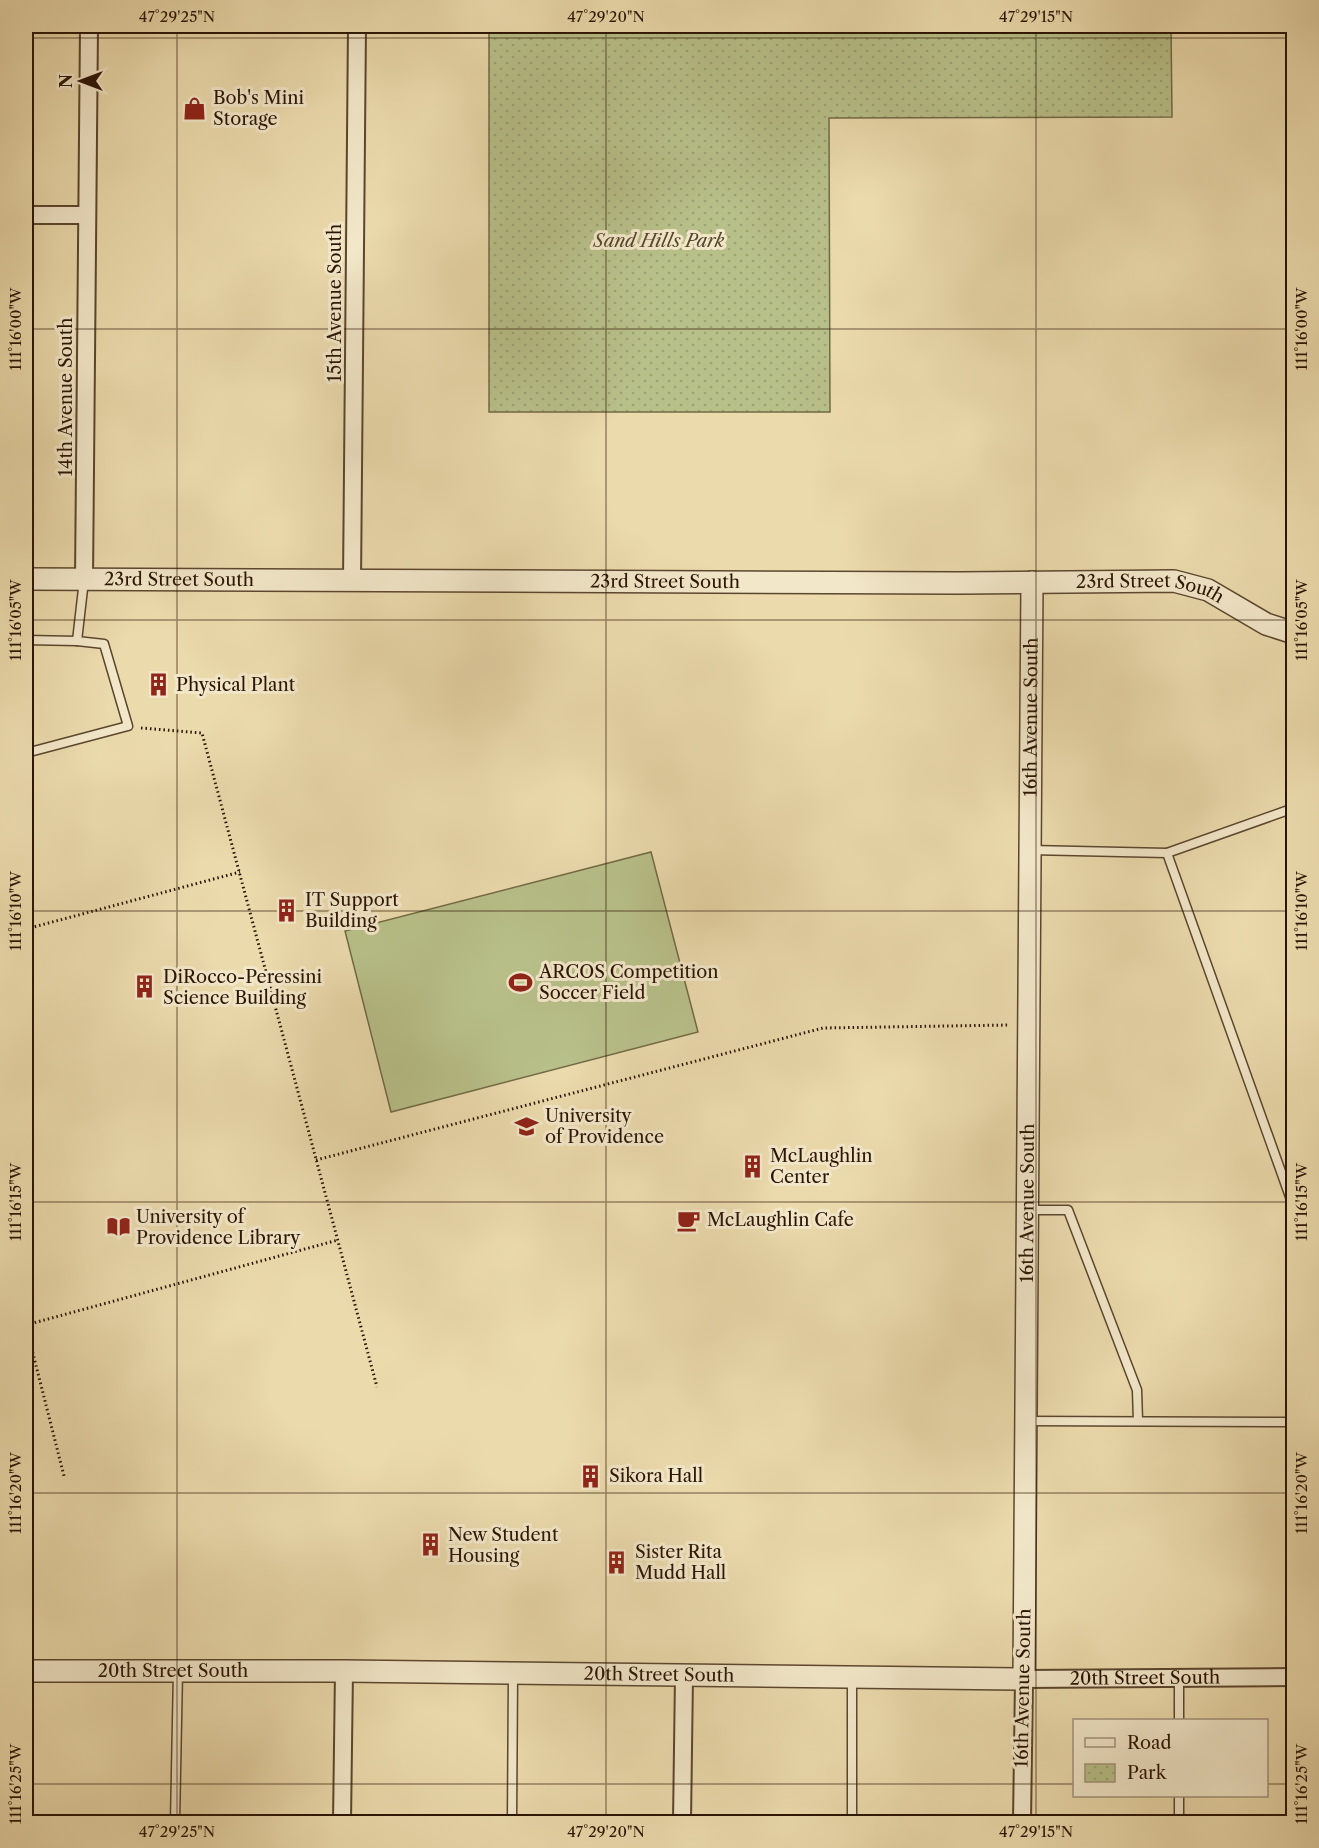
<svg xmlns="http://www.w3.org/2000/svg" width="1319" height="1848" viewBox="0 0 1319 1848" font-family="'Libre Caslon Text',serif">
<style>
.park{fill:url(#park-dots);stroke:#726a46;stroke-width:1.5}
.pitch{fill:#b8c089;stroke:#726a46;stroke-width:1.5}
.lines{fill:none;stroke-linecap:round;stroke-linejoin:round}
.service-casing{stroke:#5b462e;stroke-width:11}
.minor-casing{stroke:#5b462e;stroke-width:20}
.tertiary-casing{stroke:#5b462e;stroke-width:24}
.path{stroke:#2b1504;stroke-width:3;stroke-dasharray:1.5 3;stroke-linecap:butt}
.service{stroke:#f2e7c9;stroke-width:8}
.minor{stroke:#f2e7c9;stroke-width:16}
.tertiary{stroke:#f2e7c9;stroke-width:21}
.ticks{fill:none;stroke:#2b1504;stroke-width:1.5;stroke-opacity:0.45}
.labels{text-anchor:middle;stroke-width:6;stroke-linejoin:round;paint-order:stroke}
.poi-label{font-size:18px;fill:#2b1504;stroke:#f2e7c9;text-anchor:start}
.park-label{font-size:18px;font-style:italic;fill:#55482c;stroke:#f2e7c9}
.street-label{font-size:18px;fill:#2b1504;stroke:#f2e7c9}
.neatline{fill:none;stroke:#2b1504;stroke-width:2}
.ticks-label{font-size:15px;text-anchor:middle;fill:#2b1504}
</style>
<defs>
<pattern id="park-dots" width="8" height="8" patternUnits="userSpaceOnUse" patternTransform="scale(1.5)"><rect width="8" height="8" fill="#b8c089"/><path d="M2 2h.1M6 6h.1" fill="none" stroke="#9ea475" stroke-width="1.8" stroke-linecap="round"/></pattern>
</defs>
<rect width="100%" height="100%" fill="#ebdaac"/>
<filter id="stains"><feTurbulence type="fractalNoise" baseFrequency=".00333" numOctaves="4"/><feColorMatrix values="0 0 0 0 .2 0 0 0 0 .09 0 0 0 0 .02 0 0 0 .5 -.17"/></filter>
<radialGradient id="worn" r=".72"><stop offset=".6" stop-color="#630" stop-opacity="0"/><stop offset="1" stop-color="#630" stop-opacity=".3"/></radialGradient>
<polygon class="park" points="489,26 1171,26 1172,117 829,118 830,412 489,412"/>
<polygon class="pitch" points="651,852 698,1032 391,1112 345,931"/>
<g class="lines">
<defs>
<g id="service">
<polyline points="26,640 77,641 104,644 128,726 26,753"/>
<polyline points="77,641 84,580"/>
<polyline points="1030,850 1167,853 1294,808"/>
<polyline points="1167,853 1294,1208"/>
<polyline points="1028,1210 1068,1210 1137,1390 1138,1421"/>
<polyline points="1026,1421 1294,1422"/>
<polyline points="1179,1677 1179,1720"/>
<polyline points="1179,1796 1179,1822"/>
<polyline points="175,1822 178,1671"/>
<polyline points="512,1822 513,1674"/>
<polyline points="852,1822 852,1676"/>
</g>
<g id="minor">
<polyline points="26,215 87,215"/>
<polyline points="84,580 89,26"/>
<polyline points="352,582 357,26"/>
<polyline points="342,1822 344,1671"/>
<polyline points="682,1822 684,1676"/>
<path id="s1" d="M1022,1822L1024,1679L1294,1677"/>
</g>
<g id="tertiary">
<path id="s2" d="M26,579L960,583L1174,581L1208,590L1266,624L1294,633"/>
<path id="s3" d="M26,1671H344L1024,1679L1032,582"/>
</g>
</defs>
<use href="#service" class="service-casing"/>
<use href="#minor" class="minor-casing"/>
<use href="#tertiary" class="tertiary-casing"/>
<g class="path">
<polyline points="141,728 202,733 377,1387"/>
<polyline points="26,929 240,872"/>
<polyline points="316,1160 823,1028 1009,1025"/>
<polyline points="26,1325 338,1240"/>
<polyline points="26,1326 64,1476"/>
</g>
<use href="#service" class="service"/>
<use href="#minor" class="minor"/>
<use href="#tertiary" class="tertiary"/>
</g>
<path class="ticks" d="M177,26V1822M606,26V1822M1036,26V1822M26,38H1294M26,329H1294M26,620H1294M26,911H1294M26,1202H1294M26,1493H1294M26,1784H1074M1266,1784H1294"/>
<defs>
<symbol id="shop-bare" viewBox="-9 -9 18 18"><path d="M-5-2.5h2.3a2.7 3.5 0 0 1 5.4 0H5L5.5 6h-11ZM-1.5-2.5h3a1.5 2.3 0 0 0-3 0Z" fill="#8f2418" stroke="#f2e7c9" stroke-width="2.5" paint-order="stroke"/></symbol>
<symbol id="building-bare" viewBox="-9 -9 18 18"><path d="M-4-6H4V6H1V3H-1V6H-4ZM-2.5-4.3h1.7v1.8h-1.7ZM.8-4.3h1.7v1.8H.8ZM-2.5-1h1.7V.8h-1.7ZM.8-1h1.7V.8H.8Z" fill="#8f2418" stroke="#f2e7c9" stroke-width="2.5" paint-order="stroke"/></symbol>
<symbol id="stadium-bare" viewBox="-9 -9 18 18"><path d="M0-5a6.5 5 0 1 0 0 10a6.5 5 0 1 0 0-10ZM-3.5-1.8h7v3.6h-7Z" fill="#8f2418" stroke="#f2e7c9" stroke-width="2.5" paint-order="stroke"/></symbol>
<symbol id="university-bare" viewBox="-9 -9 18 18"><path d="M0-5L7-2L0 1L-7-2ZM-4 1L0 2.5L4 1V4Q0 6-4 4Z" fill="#8f2418" stroke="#f2e7c9" stroke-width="2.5" paint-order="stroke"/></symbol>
<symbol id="cafe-bare" viewBox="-9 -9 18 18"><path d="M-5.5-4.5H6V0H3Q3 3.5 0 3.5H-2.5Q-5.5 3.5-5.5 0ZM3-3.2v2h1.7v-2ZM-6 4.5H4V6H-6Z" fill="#8f2418" stroke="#f2e7c9" stroke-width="2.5" paint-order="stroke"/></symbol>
<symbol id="library-bare" viewBox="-9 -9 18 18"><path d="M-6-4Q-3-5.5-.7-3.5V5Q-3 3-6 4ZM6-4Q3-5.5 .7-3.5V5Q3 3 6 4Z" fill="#8f2418" stroke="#f2e7c9" stroke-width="2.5" paint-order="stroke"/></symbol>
</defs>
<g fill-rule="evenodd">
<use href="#shop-bare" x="178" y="92" width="33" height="33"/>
<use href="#building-bare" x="142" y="668" width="33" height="33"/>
<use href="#building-bare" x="270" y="894" width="33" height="33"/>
<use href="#stadium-bare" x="504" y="966" width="33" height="33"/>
<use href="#building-bare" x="128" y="970" width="33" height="33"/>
<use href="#university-bare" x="510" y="1110" width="33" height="33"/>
<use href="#building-bare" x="736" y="1150" width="33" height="33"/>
<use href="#cafe-bare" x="672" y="1204" width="33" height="33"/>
<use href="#library-bare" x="102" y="1210" width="33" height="33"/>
<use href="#building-bare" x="574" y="1460" width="33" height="33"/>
<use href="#building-bare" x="414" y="1528" width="33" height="33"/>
<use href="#building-bare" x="600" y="1546" width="33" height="33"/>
</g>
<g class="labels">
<g class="poi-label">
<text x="213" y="104">Bob's Mini<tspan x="213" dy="21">Storage</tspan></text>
<text x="176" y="691">Physical Plant</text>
<text x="305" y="906">IT Support<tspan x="305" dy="21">Building</tspan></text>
<text x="539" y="978">ARCOS Competition<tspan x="539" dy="21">Soccer Field</tspan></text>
<text x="163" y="983">DiRocco-Peressini<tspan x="163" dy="21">Science Building</tspan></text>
<text x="545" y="1122">University<tspan x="545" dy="21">of Providence</tspan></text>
<text x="770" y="1162">McLaughlin<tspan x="770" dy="21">Center</tspan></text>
<text x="136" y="1223">University of<tspan x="136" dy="21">Providence Library</tspan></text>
<text x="707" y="1226">McLaughlin Cafe</text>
<text x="609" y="1482">Sikora Hall</text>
<text x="448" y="1541">New Student<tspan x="448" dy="21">Housing</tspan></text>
<text x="635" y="1558">Sister Rita<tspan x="635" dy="21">Mudd Hall</tspan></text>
</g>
<g class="park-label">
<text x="659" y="247">Sand Hills Park</text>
</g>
<g class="street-label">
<text transform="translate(335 303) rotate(-90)" y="6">15th Avenue South</text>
<text transform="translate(66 397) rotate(-90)" y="6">14th Avenue South</text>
<text dy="6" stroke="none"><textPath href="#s2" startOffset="153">23rd Street South</textPath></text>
<text dy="6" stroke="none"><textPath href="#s2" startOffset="639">23rd Street South</textPath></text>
<text dy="6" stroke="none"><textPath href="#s2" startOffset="1125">23rd Street South</textPath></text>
<text dy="6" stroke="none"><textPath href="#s3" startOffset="1960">16th Avenue South</textPath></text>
<text dy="6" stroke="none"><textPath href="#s3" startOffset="1474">16th Avenue South</textPath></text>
<text dy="6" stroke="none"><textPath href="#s3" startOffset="147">20th Street South</textPath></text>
<text dy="6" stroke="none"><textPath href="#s3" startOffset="633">20th Street South</textPath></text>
<text dy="6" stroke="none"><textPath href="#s1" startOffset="264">20th Street South</textPath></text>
<text transform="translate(1023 1688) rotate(-89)" y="6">16th Avenue South</text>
</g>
</g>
<rect width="1319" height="1848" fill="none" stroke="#ebdaac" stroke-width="66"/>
<rect x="1073" y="1719" width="195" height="78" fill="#f2e7c9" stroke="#a2937a" stroke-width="1.5"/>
<rect x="1085" y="1738" width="30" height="9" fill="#f2e7c9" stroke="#a2937a" stroke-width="1.5"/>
<text x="1127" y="1749" font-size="18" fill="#2b1504">Road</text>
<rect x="1085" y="1764" width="30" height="18" fill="url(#park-dots)" stroke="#a2937a" stroke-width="1.5"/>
<text x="1127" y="1779" font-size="18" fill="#2b1504">Park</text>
<g transform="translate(81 81) rotate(270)" stroke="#f2e7c9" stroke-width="4.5" paint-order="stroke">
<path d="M0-4.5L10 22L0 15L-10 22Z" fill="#2b1504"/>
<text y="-9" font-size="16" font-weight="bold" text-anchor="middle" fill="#2b1504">N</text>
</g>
<rect x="33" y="33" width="1253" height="1782" class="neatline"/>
<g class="ticks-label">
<text x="177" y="22">47°29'25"N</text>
<text x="606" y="22">47°29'20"N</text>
<text x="1036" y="22">47°29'15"N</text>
<text transform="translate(1302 329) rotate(-90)" y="5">111°16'00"W</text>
<text transform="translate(16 329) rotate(-90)" y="5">111°16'00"W</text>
<text transform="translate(1302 620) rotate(-90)" y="5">111°16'05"W</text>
<text transform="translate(16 620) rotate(-90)" y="5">111°16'05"W</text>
<text transform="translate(1302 911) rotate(-90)" y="5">111°16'10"W</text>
<text transform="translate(16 911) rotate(-90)" y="5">111°16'10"W</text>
<text transform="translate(1302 1202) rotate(-90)" y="5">111°16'15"W</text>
<text transform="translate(16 1202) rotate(-90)" y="5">111°16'15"W</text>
<text transform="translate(1302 1493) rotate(-90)" y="5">111°16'20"W</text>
<text transform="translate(16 1493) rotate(-90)" y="5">111°16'20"W</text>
<text transform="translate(1302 1784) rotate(-90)" y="5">111°16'25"W</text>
<text transform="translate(16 1784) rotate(-90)" y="5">111°16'25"W</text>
<text x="177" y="1837">47°29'25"N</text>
<text x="606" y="1837">47°29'20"N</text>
<text x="1036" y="1837">47°29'15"N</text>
</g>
<rect width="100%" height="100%" filter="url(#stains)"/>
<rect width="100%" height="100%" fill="url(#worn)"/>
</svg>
